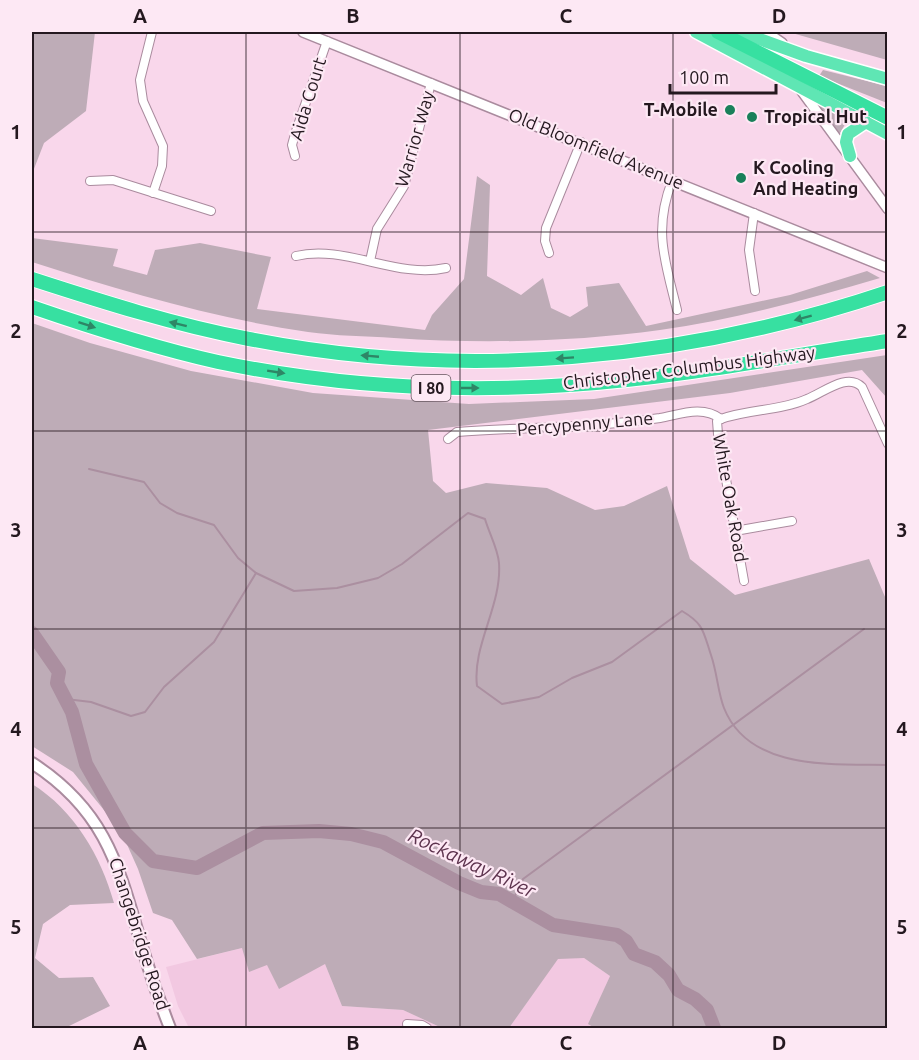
<svg xmlns="http://www.w3.org/2000/svg" width="919" height="1060" viewBox="0 0 919 1060" font-family="Ubuntu,sans-serif">
<style>
.built{fill:#f2c8e1}
.green{fill:#beacb7}
.lines{fill:none;stroke-linecap:round;stroke-linejoin:round}
.stream{stroke:#ab8fa0;stroke-width:2}
.river{stroke:#ab8fa0;stroke-width:14}
.minor-casing{stroke:#aa8b9e;stroke-width:10}
.tertiary-casing{stroke:#aa8b9e;stroke-width:12}
.secondary-casing{stroke:#aa8b9e;stroke-width:14}
.trunk-casing{stroke:#fff;stroke-width:15}
.motorway-casing{stroke:#fff;stroke-width:16}
.minor{stroke:#fff;stroke-width:8}
.tertiary{stroke:#fff;stroke-width:9}
.secondary{stroke:#fff;stroke-width:10}
.trunk{stroke:#5fe6b4;stroke-width:12}
.motorway{stroke:#37e0a1;stroke-width:14}
.oneway{fill:#2e8666}
.grid{fill:none;stroke:#24181f;stroke-width:1.5;stroke-opacity:0.55}
.poi-dot{fill:#19805a;stroke:#fde8f4;stroke-width:2}
.labels{text-anchor:middle;stroke-width:4.5;stroke-linejoin:round;paint-order:stroke}
.shield{fill:#fde8f4;stroke:#65565f;stroke-width:1.5}
.shield-label{font-size:16px;font-weight:bold;fill:#24181f}
.street-label{font-size:18px;fill:#24181f;stroke:#fde8f4}
.poi-label{font-size:18px;font-weight:bold;fill:#24181f;stroke:#fde8f4;text-anchor:start}
.water-label{font-size:20px;font-style:italic;fill:#5d334e;stroke:#fde8f4}
.neatline{fill:none;stroke:#24181f;stroke-width:2}
.grid-label{font-size:20px;text-anchor:middle;font-weight:bold;fill:#24181f}
</style>
<rect width="100%" height="100%" fill="#f9d7eb"/>
<g class="built">
<polygon points="242,948 267,964 325,964 342,1006 403,1010 442,1028 189,1028 178,1006 166,967"/>
<polygon points="558,958 584,958 610,976 589,1023 595,1028 509,1028"/>
</g>
<g class="green">
<polygon points="32,32 95,32 86,111 44,143 32,174"/>
<polygon points="787,32 887,32 887,60 792,33"/>
<polygon points="823,70 887,86 887,103 819,76"/>
<polygon points="821,105 848,119 839,135 820,107"/>
<path d="M477,176L490,185L487,276L521,295L543,278L551,308L570,317L588,306L586,287L619,283L646,326L790,295L867,271L880,278C809,299 734,320 660,330C572,342 482,344 394,338C365,336 336,336 308,332C213,318 122,291 32,262V238L118,249L113,266L147,275L155,250L200,243L271,257L257,309L425,330L432,315L464,279Z"/>
<polygon points="32,323 90,343 191,371 313,393 469,404 594,399 887,355 887,398 862,370 730,393 428,430 433,481 446,493 486,483 547,488 595,510 624,506 667,486 690,559 735,595 869,559 888,604 887,1028 595,1028 588,1024 610,976 584,958 558,959 509,1028 442,1028 403,1010 342,1006 325,964 279,989 267,965 249,972 242,948 197,959 172,920 153,913 138,869 121,831 73,772 32,746"/>
<path d="M32,784C74,810 101,856 114,903L70,905L43,924L35,958L59,978L93,977L110,1006L65,1028H32Z"/>
</g>
<g class="lines">
<g class="stream">
<path d="M89,469L144,482L160,503L177,513L214,525L238,558L256,573L294,591L337,588L378,578L402,564L468,513L485,519C489,533 498,549 499,563C502,606 472,645 477,686L502,704L539,697L572,678L612,662L682,611C704,624 703,631 711,655C717,672 718,693 724,708C749,771 832,764 888,765"/>
<polyline points="66,699 91,702 131,716 145,712 164,687 214,642 256,573"/>
<polyline points="513,900 523,879 864,629"/>
</g>
<polyline class="river" points="32,633 59,672 57,683 72,712 86,764 125,833 153,861 197,868 263,833 319,831 351,834 383,842 459,883 481,892 499,894 553,925 617,935 626,941 634,954 655,962 669,975 678,990 695,999 707,1010 714,1028"/>
<defs>
<g id="minor">
<polyline points="152,32 140,80 143,101 163,146 162,166 153,193"/>
<polyline points="295,156 292,145 295,134 327,41"/>
<polyline points="90,181 113,180 211,211"/>
<path d="M672,181C653,230 665,261 677,310"/>
<polyline points="754,213 749,250 755,291"/>
<polyline points="549,253 545,241 546,228 581,142"/>
<path d="M296,256C345,244 396,279 446,268"/>
<polyline points="370,261 377,229 404,186 431,83"/>
<path d="M721,419C749,409 780,411 807,399C823,393 847,372 862,387L888,444"/>
<polyline points="721,419 717,421 718,434 744,581"/>
<path d="M448,439L457,432C525,427 592,428 660,418C681,414 703,405 721,419"/>
<polyline points="735,531 792,521"/>
<polyline points="407,1024 422,1025 427,1028"/>
</g>
<g id="tertiary">
<polyline points="303,32 888,268"/>
<polyline points="766,32 782,43"/>
<polyline points="801,90 888,209"/>
</g>
<path id="secondary" d="M32,763C108,812 119,869 143,950C151,977 160,1003 170,1028"/>
<g id="trunk">
<polyline points="696,32 888,134"/>
<polyline points="740,32 806,56 888,79"/>
<polyline points="850,156 846,142 848,134 866,122"/>
</g>
<g id="motorway">
<polyline points="718,32 888,118"/>
<path d="M32,279C103,302 175,325 249,339C462,381 683,361 888,292"/>
<path d="M32,307C93,328 155,348 218,362C333,386 452,393 569,385C676,378 782,357 888,341"/>
</g>
</defs>
<use href="#minor" class="minor-casing"/>
<use href="#tertiary" class="tertiary-casing"/>
<use href="#secondary" class="secondary-casing"/>
<use href="#trunk" class="trunk-casing"/>
<use href="#motorway" class="motorway-casing"/>
<use href="#minor" class="minor"/>
<use href="#tertiary" class="tertiary"/>
<use href="#secondary" class="secondary"/>
<use href="#trunk" class="trunk"/>
<use href="#motorway" class="motorway"/>
</g>
<defs><path id="oneway-solid" d="M-6-.8H1V-3.2L6.5 0L1 3.2V.8H-6Z" transform="scale(1.5)"/></defs>
<g class="oneway">
<use href="#oneway-solid" transform="translate(803 318) rotate(165)"/>
<use href="#oneway-solid" transform="translate(178 324) rotate(-166)"/>
<use href="#oneway-solid" transform="translate(87 325) rotate(18)"/>
<use href="#oneway-solid" transform="translate(370 356) rotate(-175)"/>
<use href="#oneway-solid" transform="translate(565 358) rotate(176)"/>
<use href="#oneway-solid" transform="translate(276 372) rotate(9)"/>
<use href="#oneway-solid" transform="translate(470 388)"/>
</g>
<path class="grid" d="M246,32V1028M460,32V1028M673,32V1028M32,232H888M32,431H888M32,629H888M32,828H888"/>
<g class="poi-dot">
<circle cx="730" cy="110" r="6"/>
<circle cx="752" cy="117" r="6"/>
<circle cx="741" cy="178" r="6"/>
</g>
<g class="labels">
<rect class="shield" x="411.5" y="375" width="39" height="26" rx="4.5"/>
<g class="shield-label">
<text x="431" y="394">I 80</text>
</g>
<g class="street-label">
<text transform="translate(308 99) rotate(-73)" y="6">Aida Court</text>
<text transform="translate(415 139) rotate(-74)" y="6">Warrior Way</text>
<text transform="translate(596 149) rotate(22)" y="6">Old Bloomfield Avenue</text>
<text transform="translate(689 368) rotate(-7)" y="6">Christopher Columbus Highway</text>
<text transform="translate(585 424) rotate(-5)" y="6">Percypenny Lane</text>
<text transform="translate(730 498) rotate(80)" y="6">White Oak Road</text>
<text transform="translate(139 934) rotate(72)" y="6">Changebridge Road</text>
</g>
<g class="poi-label">
<text x="718" y="116" text-anchor="end">T-Mobile</text>
<text x="764" y="123">Tropical Hut</text>
<text x="753" y="174">K Cooling<tspan x="753" dy="21">And Heating</tspan></text>
</g>
<g class="water-label">
<text transform="translate(472 863) rotate(25)" y="7">Rockaway River</text>
</g>
</g>
<rect width="919" height="1060" fill="none" stroke="#fde8f4" stroke-width="66"/>
<path d="M670 84v9h106v-9" fill="none" stroke="#24181f" stroke-width="3"/>
<text x="679" y="84" font-size="18" fill="#24181f" stroke="#fde8f4" stroke-width="4.5" paint-order="stroke">100 m</text>
<rect x="33" y="33" width="853" height="994" class="neatline"/>
<g class="grid-label">
<text x="140" y="23">A</text>
<text x="353" y="23">B</text>
<text x="566" y="23">C</text>
<text x="779" y="23">D</text>
<text x="16" y="139">1</text>
<text x="902" y="139">1</text>
<text x="16" y="338">2</text>
<text x="902" y="338">2</text>
<text x="16" y="537">3</text>
<text x="902" y="537">3</text>
<text x="16" y="736">4</text>
<text x="902" y="736">4</text>
<text x="16" y="934">5</text>
<text x="902" y="934">5</text>
<text x="140" y="1050">A</text>
<text x="353" y="1050">B</text>
<text x="566" y="1050">C</text>
<text x="779" y="1050">D</text>
</g>
</svg>
